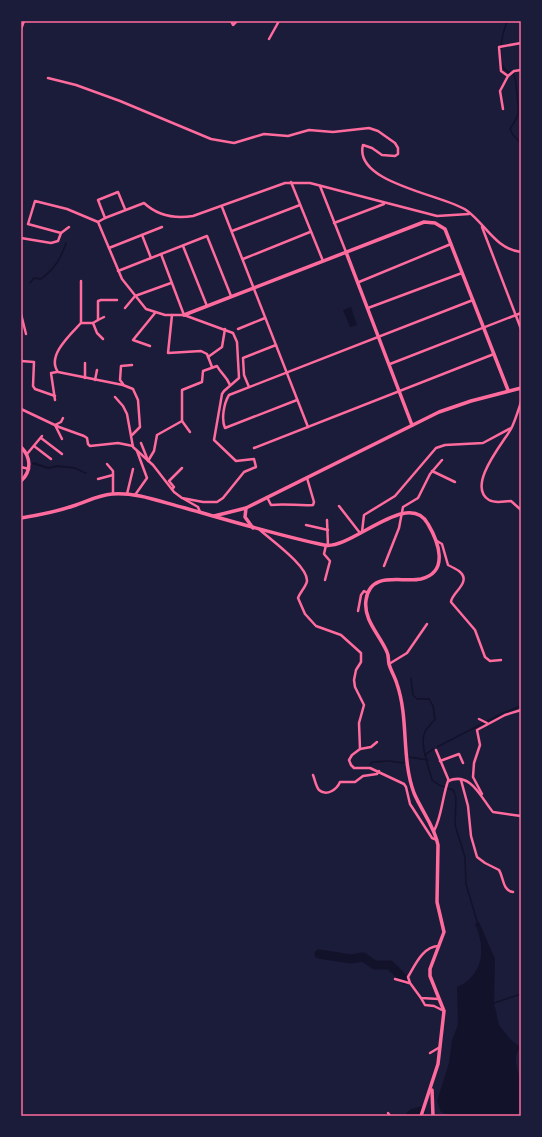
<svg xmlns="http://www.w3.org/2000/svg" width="542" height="1137" viewBox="0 0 542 1137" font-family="'Sofia Sans Condensed',sans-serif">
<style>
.water{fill:#12122b}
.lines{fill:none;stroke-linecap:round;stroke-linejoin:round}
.stream{stroke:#12122b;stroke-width:1.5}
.river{stroke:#12122b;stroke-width:9}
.minor{stroke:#ff6b9d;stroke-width:2.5}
.tertiary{stroke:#ff6b9d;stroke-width:3.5}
.secondary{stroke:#ff6b9d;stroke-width:3.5}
.neatline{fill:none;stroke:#ff6b9d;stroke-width:1.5}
</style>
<rect width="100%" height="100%" fill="#1b1b3a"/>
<g class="water">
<polygon points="351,307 357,325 350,327 343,310"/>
<polygon points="33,462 49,467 57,465 75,467 87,473 86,474 75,469 58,467 48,469 32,464"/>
<path d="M479,922L495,959L494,1003L499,1025L510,1039L520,1047C511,1061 519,1069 521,1084C522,1095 520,1105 518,1116H451L441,1112L437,1101L449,1063L452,1040L458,1025L457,987C484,975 486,948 475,924Z"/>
</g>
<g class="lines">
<g class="stream">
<path d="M507,21C503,32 496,58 504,68C506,71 511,73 514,75C516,78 519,112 518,114C517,119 513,124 510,129L513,135L521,143"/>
<path d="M30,283L34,278L41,279C54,269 61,259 66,243"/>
<path d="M411,678L413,695L417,699H429L433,706L435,719C432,724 427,727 425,732C419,743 429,767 432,780L439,785L453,790L456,797L455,825L465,857L466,884L478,925"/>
<polyline points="437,747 503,713 521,706"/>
<polyline points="425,755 433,749"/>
<polyline points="409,757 428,760"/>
<polyline points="370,765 372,762 389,761 404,763"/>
<polyline points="494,1003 521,994"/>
</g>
<g class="river">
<polyline points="319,954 351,959 363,957 375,965 390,965 405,980"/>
<polyline points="410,1116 413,1113 421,1111"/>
</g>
<g class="minor">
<polyline points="231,21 233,25 237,21"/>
<polyline points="21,29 24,21"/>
<polyline points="269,39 279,21"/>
<polyline points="521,43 499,47 501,71 508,76 514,71 521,70"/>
<path d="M48,78L76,85L120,101L211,139L234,143L264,134L288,136L309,130L333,132L369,128L378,131L395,143L398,148V154L395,156L382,155L372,148L363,145C353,183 444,195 466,210C485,223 495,249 521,252"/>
<polyline points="503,109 500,91 508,76"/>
<polyline points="291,182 323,261"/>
<polyline points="320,186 346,252"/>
<polyline points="222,207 308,427"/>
<polyline points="105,218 98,200 118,192 125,209"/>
<path d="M98,222L105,218L144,203C158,216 174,219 193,216L285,183H310L437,216L469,214"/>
<polyline points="334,223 384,204"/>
<polyline points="482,227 521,329"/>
<polyline points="232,231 300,205"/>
<polyline points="61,233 69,227"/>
<polyline points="142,235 151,258"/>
<polyline points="21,238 51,243 58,241 61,233 28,224 35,201 67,209 98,222 122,279 146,309 165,315 184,315 233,333 237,342 239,378 224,391 222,394 214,440 236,461 254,459 256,467 244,472 223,498 217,502 203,502 182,498 174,492 153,465 133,447 127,414 123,406 115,397"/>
<polyline points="183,246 207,306"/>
<polyline points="109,248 162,227"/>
<polyline points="161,254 184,315"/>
<polyline points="243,259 310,232"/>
<polyline points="118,271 207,236 231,296"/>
<path d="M81,281V323C71,334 46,356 58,372L123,385L133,389L138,400L140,427L132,435"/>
<polyline points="359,282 451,244"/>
<polyline points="125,308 135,296 171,283"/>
<polyline points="368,308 462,273"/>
<polyline points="21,314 26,334"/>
<polyline points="172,315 168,353 201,351 207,354 212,367"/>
<polyline points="98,320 104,317"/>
<polyline points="81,323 93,323 98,320 98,301 101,300 117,300"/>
<polyline points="93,323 97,333 103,339"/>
<polyline points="238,329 265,318"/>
<polyline points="150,346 133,340 155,313"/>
<polyline points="208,357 222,347 225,329"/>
<polyline points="21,361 34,362 33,386 35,389 55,396"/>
<polyline points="85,363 85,378"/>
<polyline points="390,364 521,313"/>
<polyline points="95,380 97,370"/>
<polyline points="123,384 120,380 121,366 132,365"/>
<polyline points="249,387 244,375 243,358 276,345"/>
<polyline points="55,400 51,373 57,372"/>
<path d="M297,400L225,428C221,419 224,403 229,395L473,300"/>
<path d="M521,402C518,411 515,421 511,429C503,443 466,486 489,500C496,504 504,501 511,501L521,510"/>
<polyline points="21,409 59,427 84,436 87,438 88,444 90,446 118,443 133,446"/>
<polyline points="182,421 190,432"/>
<polyline points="41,438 62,454"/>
<polyline points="62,439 55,425 61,422 63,418"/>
<polyline points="141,443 147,458"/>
<polyline points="34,446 51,459"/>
<polyline points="254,448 494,354"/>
<polyline points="27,454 42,436"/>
<path d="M148,461L154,451L157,435L182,421V390L202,382L203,371L217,366C222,375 226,375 230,385"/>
<polyline points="107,464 113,471 113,494"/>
<polyline points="21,467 29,469"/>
<polyline points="432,471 455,482"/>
<polyline points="98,479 113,475"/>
<polyline points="172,489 174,487 169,481 182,468"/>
<polyline points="127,494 133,469"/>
<polyline points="135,495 147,478 137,451"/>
<path d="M267,497L271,505C286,503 298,506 313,505L314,502L307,478"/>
<polyline points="184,499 198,507 200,512"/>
<polyline points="339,506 360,533"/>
<polyline points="327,520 328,546"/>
<polyline points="306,525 328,530"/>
<path d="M260,530C271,540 308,566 307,581C306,587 300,592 298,598L305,614L316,626L341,635L361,653V662L356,670L354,680L355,687L364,705L359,723L360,749L352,755L349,760L351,765L354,768H370L404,784L406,787L410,804L432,838L437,840"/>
<polyline points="362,532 364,515 395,496 436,448 445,445 483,443 511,428"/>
<path d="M437,541L442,544L448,565C452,567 456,569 459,571C473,582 451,593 451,602L475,630L485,657L490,661L501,660"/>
<polyline points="384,566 399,528 403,507 418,498 430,474 442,460"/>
<polyline points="325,580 330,561 324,554 326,545"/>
<polyline points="358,611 361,595 364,591 368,593"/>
<polyline points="389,664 407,653 427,624"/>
<polyline points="479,719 487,723"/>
<polyline points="360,749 371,747 377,742"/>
<polyline points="436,750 449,781"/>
<polyline points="440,761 459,754 463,763"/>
<path d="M313,775C315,780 316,787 319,790C327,797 337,789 340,782H355L363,776L377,774L379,771"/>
<path d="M461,780L468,806L471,836L477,857L485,863L499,870C504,878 502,890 513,892"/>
<polyline points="482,794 473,777 474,763 480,745 477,730 505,715 521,710"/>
<path d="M434,831C442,816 442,798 448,781C471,771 481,798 493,812L521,816"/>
<polyline points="395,979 409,983"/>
<polyline points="421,998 425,1005 434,1006 444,1011"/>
<path d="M439,999L421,998L410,983L408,977C415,965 423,946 439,946"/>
<polyline points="430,1053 440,1047"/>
<polyline points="388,1113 390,1116"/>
</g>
<g class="tertiary">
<polyline points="346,252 412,425"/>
<polyline points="184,315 424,222 435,223 445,229 508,390"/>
<polyline points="214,516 246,508"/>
<polyline points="253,528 245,517 246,508 439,412 471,401 521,388"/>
</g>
<g class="secondary">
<path d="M21,447C31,457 32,471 21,481"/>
<path d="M21,518C39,515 56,512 73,506C86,502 98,495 112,494C137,492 161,502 185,508C231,521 277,535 324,545C351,551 408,488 428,524C438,541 450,572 421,579C402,583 370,570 366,600C363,620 380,635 387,652C389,656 388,660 389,664C391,671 395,677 397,684C409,719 401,758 414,793C421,810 435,827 438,845L437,902L444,932L430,969V976L444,1011L438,1064L421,1116"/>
<polyline points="432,1090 433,1116"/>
</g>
</g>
<rect width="542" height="1137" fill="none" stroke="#1b1b3a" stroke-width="44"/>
<rect x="22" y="22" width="498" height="1093" class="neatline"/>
</svg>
